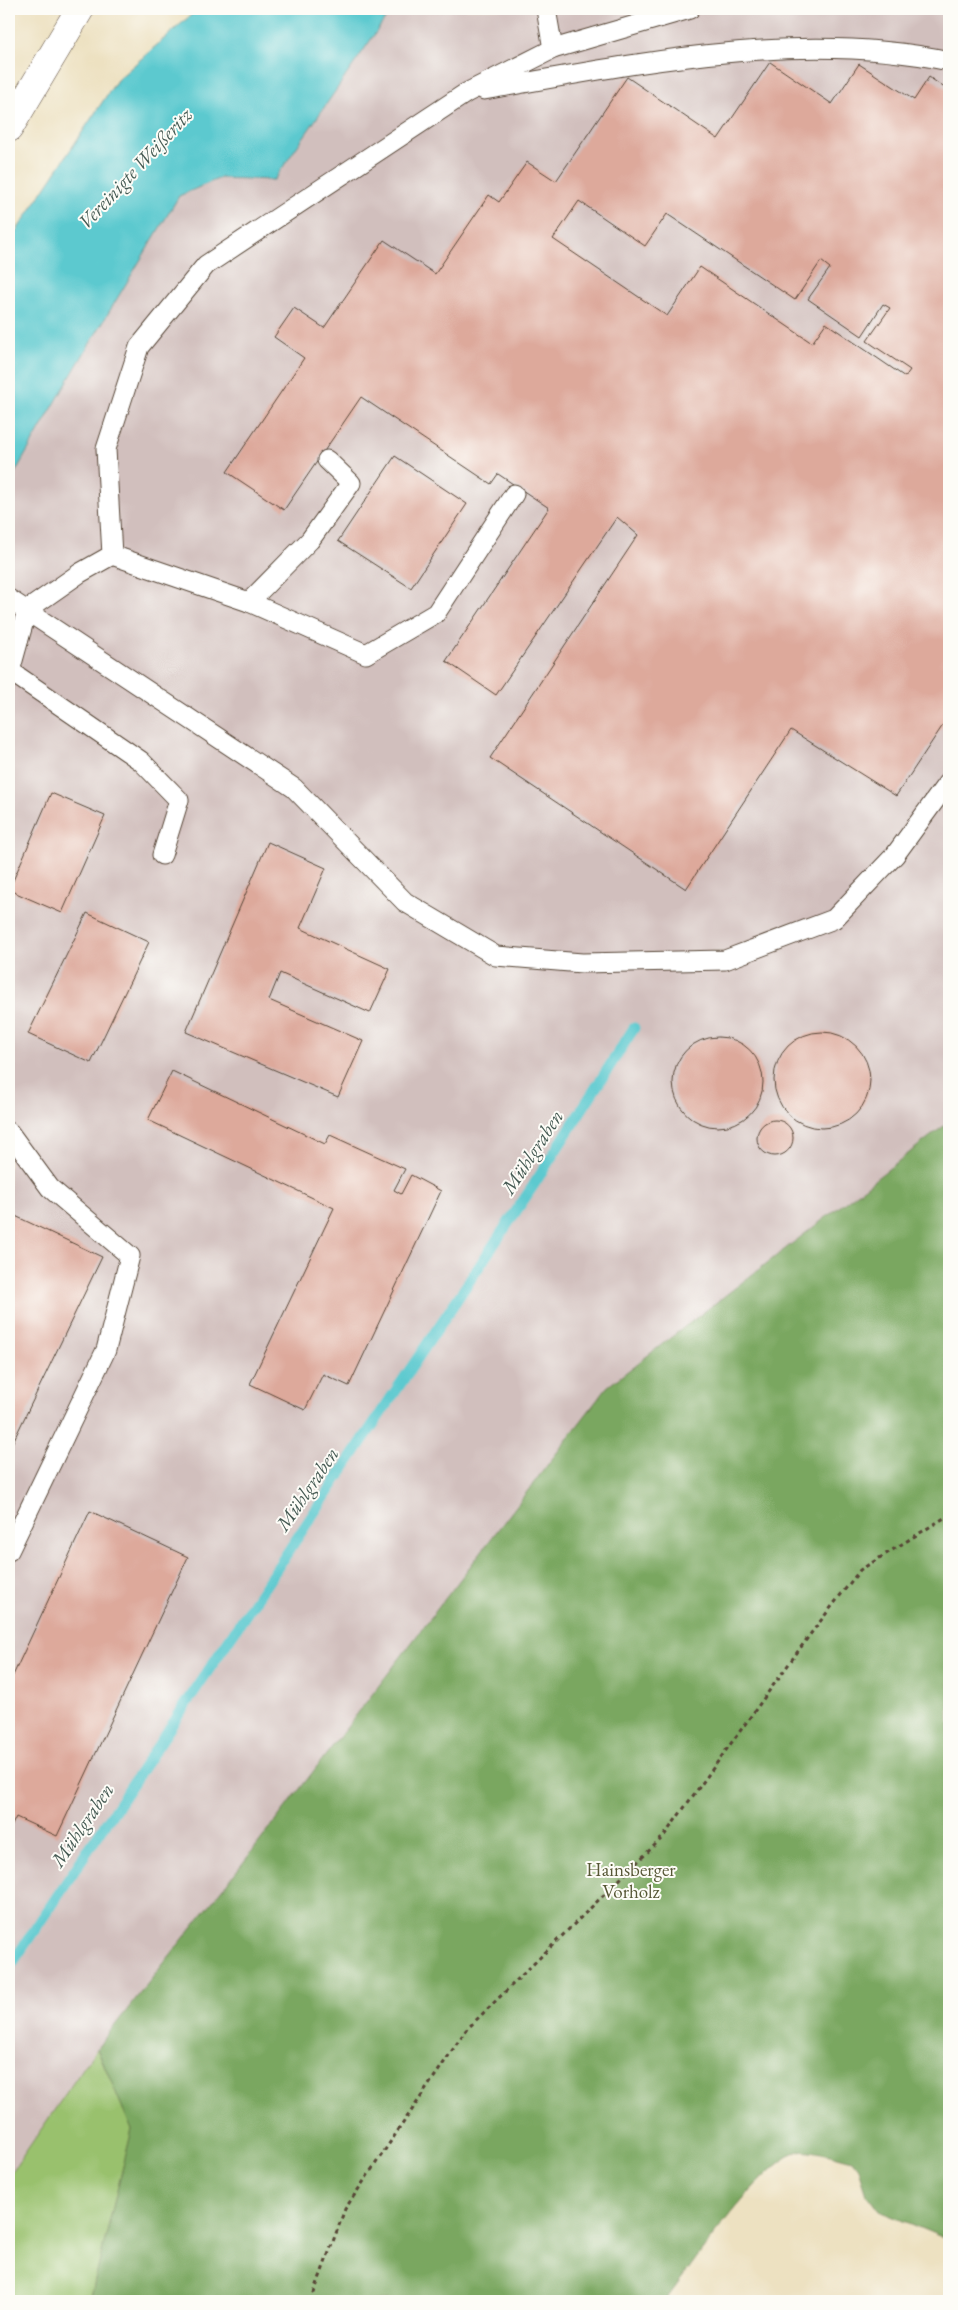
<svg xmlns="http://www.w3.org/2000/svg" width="958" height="2310" viewBox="0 0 958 2310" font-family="'EB Garamond',serif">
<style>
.industrial{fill:#d1bfbd}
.green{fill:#99c16d;stroke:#6a7646}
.forest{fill:#7aa760;stroke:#5a683f}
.water{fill:#5cc9cf;stroke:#4c7a76}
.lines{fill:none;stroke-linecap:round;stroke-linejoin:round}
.stream{stroke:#5cc9cf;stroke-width:11}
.building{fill:#dda99b;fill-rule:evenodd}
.service-casing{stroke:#564536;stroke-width:21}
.secondary-casing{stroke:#564536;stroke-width:29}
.path{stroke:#564536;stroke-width:3;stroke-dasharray:4 4;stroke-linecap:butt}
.service{stroke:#fff;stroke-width:19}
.secondary{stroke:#fff;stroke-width:28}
.labels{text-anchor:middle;stroke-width:4;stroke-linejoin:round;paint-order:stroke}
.park-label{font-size:19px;fill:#575736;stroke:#fdfcf7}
.water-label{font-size:20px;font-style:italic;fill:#455a53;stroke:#fdfcf7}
</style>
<rect width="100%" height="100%" fill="#fdfcf7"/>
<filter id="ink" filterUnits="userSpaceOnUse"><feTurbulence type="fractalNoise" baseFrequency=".02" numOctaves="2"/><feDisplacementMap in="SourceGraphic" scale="10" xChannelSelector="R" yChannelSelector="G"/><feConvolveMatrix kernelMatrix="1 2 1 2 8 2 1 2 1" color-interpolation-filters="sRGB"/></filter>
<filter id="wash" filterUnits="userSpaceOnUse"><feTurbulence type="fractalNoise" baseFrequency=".0096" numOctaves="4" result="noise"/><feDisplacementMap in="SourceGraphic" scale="20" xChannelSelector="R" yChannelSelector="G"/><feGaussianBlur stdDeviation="1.12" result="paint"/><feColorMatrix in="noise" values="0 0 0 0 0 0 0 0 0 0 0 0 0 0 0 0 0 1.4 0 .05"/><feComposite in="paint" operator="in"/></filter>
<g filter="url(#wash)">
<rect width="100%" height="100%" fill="#ede1c1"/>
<polygon class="industrial" points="392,9 949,9 949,1122 607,1387 257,1845 97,2048 9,2176 9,483 77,365 179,196 220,178 274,180"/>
<polygon class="green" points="97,2048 132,2130 90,2301 9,2301 9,2176"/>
<path class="forest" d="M949,1122V2240L879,2211L866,2194L858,2169L852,2161C841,2158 808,2148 800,2151C759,2164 693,2265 665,2301H90L132,2130L97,2048L257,1845L607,1387Z"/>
<polygon class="water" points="198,9 392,9 274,180 220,178 179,196 77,365 9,483 9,242 117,80"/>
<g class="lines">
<polyline class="stream" points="9,1968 533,1186 634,1028"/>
</g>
<g id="blocks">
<g class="building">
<path d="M770,62L832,104L859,64L914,100L929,77L949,91V716L896,796L791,730L686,889L490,758L638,535L617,517L496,695L446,661L549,508L498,474L491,484L361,397L284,510L227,472L304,358L274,337L294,308L324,328L384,240L435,274L489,195L499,202L527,162L556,181L627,77L718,139ZM579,201L645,246L667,214L795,300L821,261L830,268L808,299L862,336L883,304L890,308L867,341L910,370L905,377L826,323L812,343L700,267L667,316L553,239Z"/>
<polygon points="395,456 467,504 411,588 338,541"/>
<polygon points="51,793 105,816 62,913 9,890"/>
<polygon points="268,842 326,868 300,928 390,969 370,1013 280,973 269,1000 363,1041 338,1097 186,1032"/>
<polygon points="87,913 149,942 91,1063 28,1034"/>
<circle cx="822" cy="1080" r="48"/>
<circle cx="718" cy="1082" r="45"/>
<polygon points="172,1071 325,1144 330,1135 405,1169 394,1190 401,1194 411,1175 441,1191 349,1386 323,1374 305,1410 250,1384 334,1208 148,1120"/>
<circle cx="775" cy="1138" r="18"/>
<polygon points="9,1213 102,1257 9,1450"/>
<polygon points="90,1511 188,1557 57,1836 16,1817 9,1831 9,1684"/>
</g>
</g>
</g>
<g filter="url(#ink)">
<use href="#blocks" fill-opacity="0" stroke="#564536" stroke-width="1"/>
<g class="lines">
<defs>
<g id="service">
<polyline points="546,9 553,49"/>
<path d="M484,90C634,64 798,29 949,61"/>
<polyline points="112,555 249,602 366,654 436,613 514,494"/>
<polyline points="9,599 294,788 405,902 496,956 582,963 725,960 834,919 895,855 949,781"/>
<polyline points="249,602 310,540 351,483 327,460"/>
<polyline points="10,671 141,761 179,800 162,855"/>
<polyline points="9,675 27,610 80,573 112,555 106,449 139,347 206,265 466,93 553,49 690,9"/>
<polyline points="9,1132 50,1188 130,1256 106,1350 9,1551"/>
</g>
<polyline id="secondary" points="9,128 80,9"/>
</defs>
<use href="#service" class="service-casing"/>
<use href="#secondary" class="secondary-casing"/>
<polyline class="path" points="311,2301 345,2209 466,2030 663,1837 812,1632 860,1570 949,1515"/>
<use href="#service" class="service"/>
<use href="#secondary" class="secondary"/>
</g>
</g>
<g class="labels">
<g class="park-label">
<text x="631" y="1876">Hainsberger<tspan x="631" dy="22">Vorholz</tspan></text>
</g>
<g class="water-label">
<text transform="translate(135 168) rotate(-47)" y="7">Vereinigte Weißeritz</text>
<text transform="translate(532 1152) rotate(-57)" y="7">Mühlgraben</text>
<text transform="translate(307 1489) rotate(-56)" y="7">Mühlgraben</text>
<text transform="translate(82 1825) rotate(-56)" y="7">Mühlgraben</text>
</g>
</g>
<rect width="958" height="2310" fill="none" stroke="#fdfcf7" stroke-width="30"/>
</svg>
